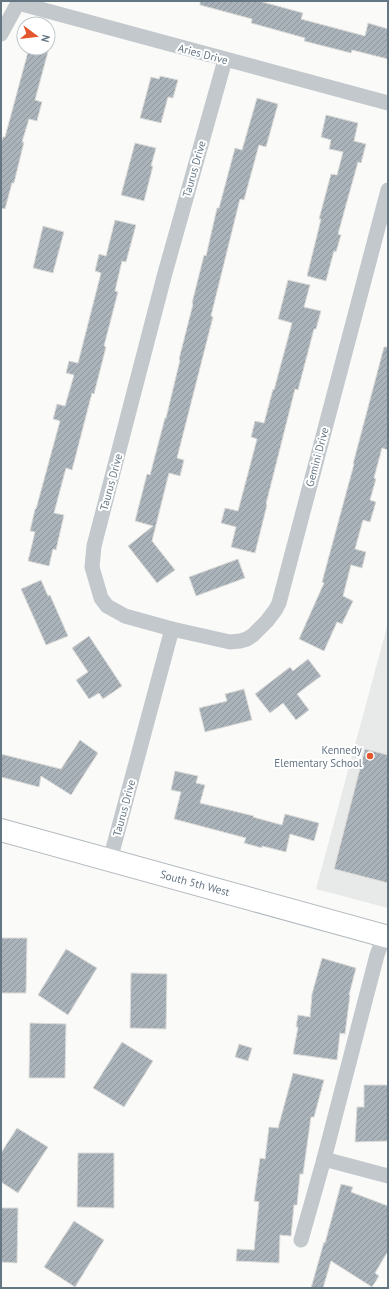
<svg xmlns="http://www.w3.org/2000/svg" width="389" height="1289" viewBox="0 0 389 1289" font-family="'PT Sans',sans-serif">
<style>
.built{fill:#e8e9e9}
.building{fill:url(#building-hatch);stroke:#dcdcda}
.lines{fill:none;stroke-linecap:round;stroke-linejoin:round}
.secondary-casing{stroke:#b3babf;stroke-width:24}
.street{stroke:#c3c8cc;stroke-width:15}
.secondary{stroke:#fff;stroke-width:22}
.poi-dot{fill:#e4572e;stroke:#fff;stroke-width:1.5}
.labels{text-anchor:middle;stroke-width:4;stroke-linejoin:round;paint-order:stroke}
.street-label{font-size:11px;fill:#657683;stroke:#fff}
.poi-label{font-size:11px;fill:#657683;stroke:#fff;text-anchor:end}
</style>
<defs>
<pattern id="building-hatch" width="6" height="6" patternUnits="userSpaceOnUse"><rect width="6" height="6" fill="#aab3b9"/><path d="M-1 1l2-2M0 6l6-6M5 7l2-2" fill="none" stroke="#8e969c"/></pattern>
</defs>
<rect width="100%" height="100%" fill="#fafaf8"/>
<polygon class="built" points="388,623 388,908 316,889"/>
<g class="building">
<polygon points="200,1 259,1 303,13 301,19 365,36 368,23 388,29 388,59 352,50 351,53 304,41 305,38 251,23 252,19 200,5"/>
<polygon points="29,48 49,48 35,100 42,102 37,121 29,119 22,142 24,142 14,183 12,183 5,209 1,208 1,144 3,137 5,137"/>
<polygon points="160,76 178,80 173,98 168,97 161,123 140,118 151,77 159,79"/>
<polygon points="257,98 278,104 266,147 259,145 244,200 240,199 211,316 213,317 177,458 184,460 180,476 169,473 152,541 175,570 157,583 128,546 153,526 135,521 147,474 150,475 165,418 166,418 180,360 179,359 193,304 192,303 204,255 206,256 217,208 219,208 235,148 242,150"/>
<polygon points="326,115 358,123 354,141 366,144 361,163 358,162 338,234 341,235 336,252 334,251 326,281 307,276 321,219 319,219 331,174 337,175 343,152 329,149 331,140 321,137"/>
<polygon points="135,143 156,148 151,166 153,166 144,201 121,195"/>
<polygon points="115,220 136,225 126,262 122,261 115,291 118,292 104,346 106,347 94,394 92,393 72,470 66,468 54,513 64,515 56,550 53,549 49,566 28,561 35,532 30,531 35,509 36,509 60,421 53,419 57,404 65,406 74,375 66,373 69,361 78,363 101,273 95,271 99,254 106,256"/>
<polygon points="43,226 64,232 53,273 33,268"/>
<polygon points="288,280 310,285 304,307 321,311 316,329 314,329 298,390 295,389 266,504 267,505 255,553 231,547 236,527 221,523 225,508 238,511 257,439 251,437 255,421 264,423 273,389 274,390 292,323 278,319"/>
<polygon points="384,347 388,347 388,450 382,448 374,478 376,479 370,500 376,502 370,522 363,520 355,549 366,552 362,568 351,565 343,596 353,601 342,624 337,622 324,651 299,639 324,583 322,582 354,464 353,464"/>
<polygon points="238,559 245,578 196,596 189,577"/>
<polygon points="41,580 48,596 50,595 68,636 46,645 21,589"/>
<polygon points="89,636 122,686 103,699 99,693 89,699 76,680 88,672 72,648"/>
<polygon points="308,659 321,676 297,694 309,710 296,720 283,703 270,713 255,694 290,667 293,671"/>
<polygon points="244,689 252,720 205,732 199,708 227,701 225,694"/>
<polygon points="80,740 98,753 71,795 41,776 39,787 1,777 1,754 61,769"/>
<polygon points="365,749 388,755 388,883 334,869"/>
<polygon points="175,771 198,776 196,783 205,785 200,803 254,816 253,817 282,825 285,814 319,823 314,841 290,834 286,852 262,846 262,848 244,843 246,838 174,819 181,792 171,790"/>
<polygon points="1,938 27,938 26,993 1,993"/>
<polygon points="66,949 97,968 68,1015 38,995"/>
<polygon points="322,958 356,968 349,995 350,995 345,1034 340,1033 337,1060 293,1054 298,1027 296,1027 298,1015 310,1017 312,994"/>
<polygon points="131,973 167,974 166,1029 130,1028"/>
<polygon points="30,1023 66,1024 65,1078 29,1078"/>
<polygon points="122,1042 153,1061 124,1107 93,1088"/>
<polygon points="239,1044 252,1048 248,1061 235,1057"/>
<polygon points="293,1073 324,1080 314,1117 311,1117 303,1174 300,1174 297,1205 294,1205 291,1236 280,1235 279,1263 236,1261 237,1249 254,1250 259,1202 254,1201 260,1158 265,1159 269,1127 278,1128"/>
<polygon points="364,1085 388,1085 388,1141 355,1142 357,1107 364,1107"/>
<polygon points="17,1128 48,1147 18,1193 1,1182 1,1153"/>
<polygon points="78,1153 114,1153 114,1208 77,1207"/>
<polygon points="341,1184 353,1187 351,1192 388,1206 388,1251 375,1273 379,1276 372,1287 331,1261 323,1288 311,1288 324,1242 325,1243"/>
<polygon points="1,1208 18,1208 17,1263 1,1262"/>
<polygon points="74,1221 104,1240 75,1287 44,1267"/>
</g>
<g class="lines">
<defs>
<polyline id="secondary" points="1,830 388,937"/>
</defs>
<use href="#secondary" class="secondary-casing"/>
<g class="street">
<polyline points="18,3 388,103"/>
<polyline points="1,34 19,1"/>
<polyline points="172,629 230,642 240,641 247,639 253,635 267,621 276,609 279,603 388,190"/>
<polyline points="110,860 172,629 125,616 107,606 101,598 92,567 94,546 165,273 225,60"/>
<polyline points="324,1159 388,1176"/>
<polyline points="301,1240 324,1159 377,955 384,936"/>
</g>
<use href="#secondary" class="secondary"/>
</g>
<circle class="poi-dot" cx="370" cy="756" r="4"/>
<g class="labels">
<g class="street-label">
<text transform="translate(203 54) rotate(15)" y="4">Aries Drive</text>
<text transform="translate(194 169) rotate(-74)" y="4">Taurus Drive</text>
<text transform="translate(317 457) rotate(-75)" y="4">Gemini Drive</text>
<text transform="translate(111 482) rotate(-75)" y="4">Taurus Drive</text>
<text transform="translate(124 808) rotate(-75)" y="4">Taurus Drive</text>
<text transform="translate(195 883) rotate(15)" y="4">South 5th West</text>
</g>
<g class="poi-label">
<text x="362" y="754">Kennedy<tspan x="362" dy="13">Elementary School</tspan></text>
</g>
</g>
<rect width="389" height="1289" fill="none" stroke="#657683" stroke-width="4"/>
<g transform="translate(36 36) rotate(105)"><circle r="19" fill="#ffffff" stroke="#c1c8cd"/>
<path d="M0-3L7 15L0 10L-7 15Z" fill="#e4572e"/>
<text y="-6" font-size="11" font-weight="bold" text-anchor="middle" fill="#657683">N</text>
</g>
</svg>
